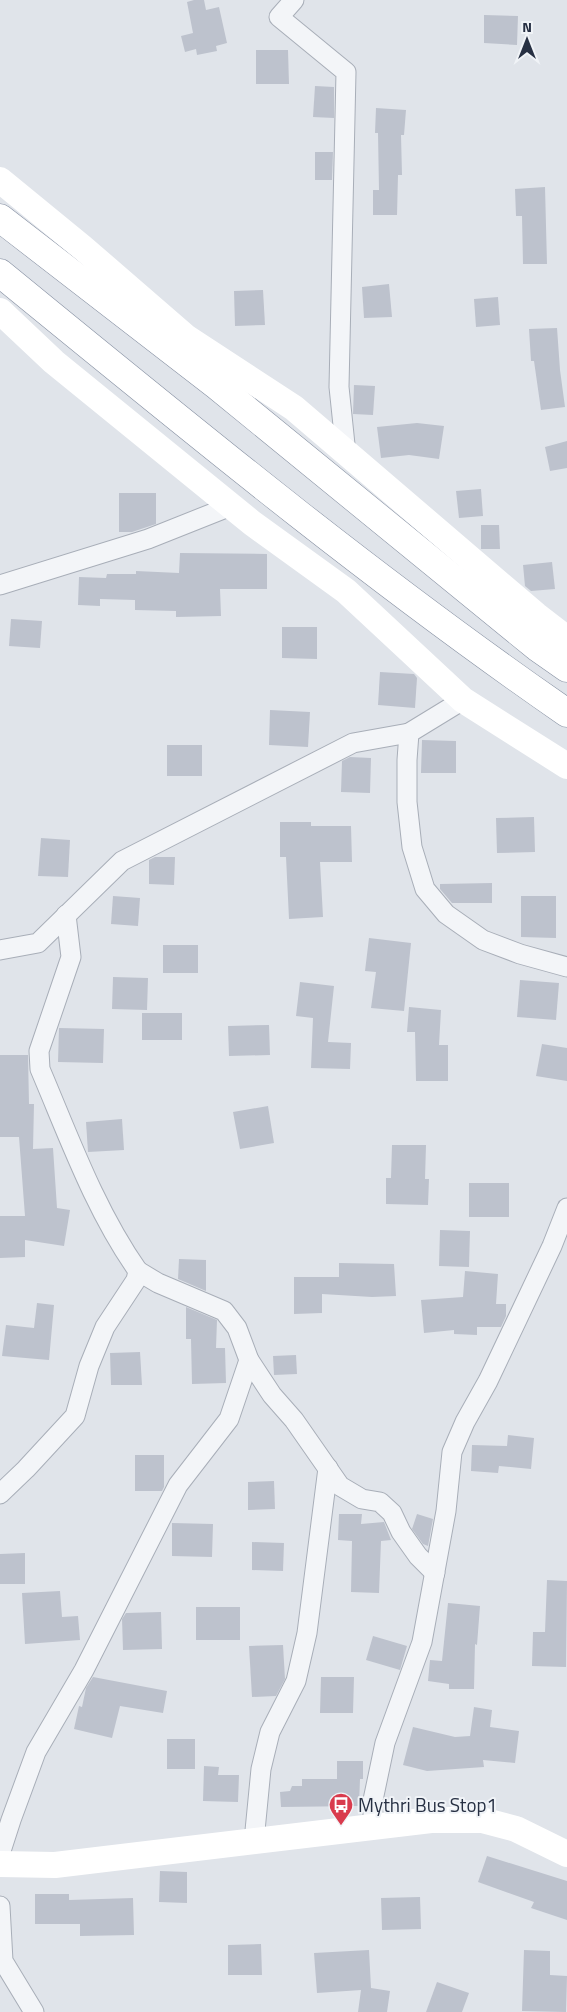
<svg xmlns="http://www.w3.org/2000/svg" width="567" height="2012" viewBox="0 0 567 2012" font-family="'Titillium Web',sans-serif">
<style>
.building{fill:#bdc2cd}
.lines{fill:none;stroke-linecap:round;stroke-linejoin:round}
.street-casing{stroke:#a8aeb8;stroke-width:21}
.highway-casing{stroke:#8690a2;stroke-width:29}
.street{stroke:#f3f5f8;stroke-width:19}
.secondary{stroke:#fff;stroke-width:26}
.highway{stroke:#fff;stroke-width:28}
.labels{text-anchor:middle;stroke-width:4;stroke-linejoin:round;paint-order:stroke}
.poi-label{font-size:19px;fill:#273043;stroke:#f0f3f7;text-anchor:start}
</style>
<rect width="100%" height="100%" fill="#e0e4ea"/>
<g class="building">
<polygon points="194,0 204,0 206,10 219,7 227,43 216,46 217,51 197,55 196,49 185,52 181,36 193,33 187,2"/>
<polygon points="484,15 518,16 517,45 484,43"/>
<polygon points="256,50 288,50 289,84 256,84"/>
<polygon points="315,86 334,87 334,118 313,117"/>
<polygon points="376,108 406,110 404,135 401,135 402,175 398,175 397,215 373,215 373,190 379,190 378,133 375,133"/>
<polygon points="315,152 333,152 332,180 315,180"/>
<polygon points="545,187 547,264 523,264 522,216 516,216 515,189"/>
<polygon points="389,284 392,317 364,318 362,287"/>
<polygon points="263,290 265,325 235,326 234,291"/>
<polygon points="498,297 500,325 476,327 474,299"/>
<polygon points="557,328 560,370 565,407 541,410 534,361 531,361 529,329"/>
<polygon points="354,385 375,386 373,415 353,414"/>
<polygon points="417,423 444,426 439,459 409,455 381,458 377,427"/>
<polygon points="567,441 567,468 550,471 545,447"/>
<polygon points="481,489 483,516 459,518 456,491"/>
<polygon points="119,493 156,493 156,524 132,532 119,532"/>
<polygon points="481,525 499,525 500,549 481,549"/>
<polygon points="180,553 267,554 267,589 220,589 221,616 176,617 176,611 135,610 135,600 100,599 100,606 78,605 79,577 106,578 107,574 136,574 136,571 179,573"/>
<polygon points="552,562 555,589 531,591 525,586 523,565"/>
<polygon points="11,619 42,621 40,648 9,646"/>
<polygon points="282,627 317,627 317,659 282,658"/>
<polygon points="380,672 414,674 417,678 415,708 378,705"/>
<polygon points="270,710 310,712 308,747 269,745"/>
<polygon points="422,740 456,741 456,773 421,773"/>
<rect x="167" y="745" width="35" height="31"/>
<polygon points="350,757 371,758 370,793 341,792 342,761"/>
<polygon points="534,817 535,852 497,853 496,818"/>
<polygon points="280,822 311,822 311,826 351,826 352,862 320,862 323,917 289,919 286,857 280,857"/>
<polygon points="41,838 70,840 68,877 38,876"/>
<polygon points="155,857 175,857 174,885 149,884 149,860"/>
<polygon points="492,883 492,903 452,903 440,889 440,884"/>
<polygon points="113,896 140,898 138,926 111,924"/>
<polygon points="521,896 556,896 556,938 521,937"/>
<polygon points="369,938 411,943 404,1011 371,1008 376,972 365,971"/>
<rect x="163" y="945" width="35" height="28"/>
<polygon points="113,977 148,978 147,1010 112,1009"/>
<polygon points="520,980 559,983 556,1020 517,1017"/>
<polygon points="300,982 334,986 328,1042 351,1043 350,1069 311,1068 313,1018 296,1016"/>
<polygon points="409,1007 441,1010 439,1045 448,1045 448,1081 416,1081 415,1032 407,1032"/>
<rect x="142" y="1013" width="40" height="27"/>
<polygon points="269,1025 270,1055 229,1056 228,1026"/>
<polygon points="59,1028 104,1029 103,1063 58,1062"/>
<polygon points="542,1044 567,1048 567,1081 536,1076"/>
<polygon points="0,1055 28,1055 29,1104 34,1104 33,1149 53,1148 57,1208 70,1210 64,1246 25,1240 25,1257 0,1258 0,1216 25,1216 19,1137 0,1137"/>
<polygon points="268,1106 274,1143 240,1149 233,1112"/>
<polygon points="122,1119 124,1150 88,1152 86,1122"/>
<polygon points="392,1145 426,1145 425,1179 429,1179 428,1205 386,1204 386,1178 391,1178"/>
<rect x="469" y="1183" width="40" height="34"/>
<polygon points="440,1230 470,1231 469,1267 439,1266"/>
<polygon points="179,1259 206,1260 206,1291 178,1279"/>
<polygon points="339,1263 394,1264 396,1296 372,1297 322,1294 322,1313 294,1314 294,1277 339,1277"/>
<polygon points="465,1271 498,1274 496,1304 506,1304 506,1316 501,1327 477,1327 477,1335 454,1334 454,1330 424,1333 421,1300 463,1297"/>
<polygon points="37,1303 54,1305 49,1360 2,1356 6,1325 34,1328"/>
<polygon points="186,1307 217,1320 216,1348 225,1348 226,1383 192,1384 191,1339 186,1339"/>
<polygon points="140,1352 142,1385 111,1385 110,1353"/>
<polygon points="296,1355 297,1374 274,1375 273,1356"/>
<polygon points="508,1435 534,1438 531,1469 499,1466 498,1473 471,1471 472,1445 507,1446"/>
<polygon points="135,1455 164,1455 164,1487 162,1491 135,1491"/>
<polygon points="274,1481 275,1509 248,1510 248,1482"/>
<polygon points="339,1514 362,1514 361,1524 384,1522 391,1540 381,1541 379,1593 351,1592 352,1541 338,1540"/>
<polygon points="417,1514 433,1519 428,1546 423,1544 412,1529"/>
<polygon points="172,1523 213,1524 212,1557 172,1556"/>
<polygon points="252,1542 284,1543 283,1571 252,1570"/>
<polygon points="25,1553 25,1584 0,1584 0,1554"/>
<polygon points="547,1580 567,1581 566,1667 532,1666 533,1632 545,1632"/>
<polygon points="60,1591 62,1617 78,1616 80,1640 25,1644 22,1593"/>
<polygon points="448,1603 480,1606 477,1645 475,1644 474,1689 449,1689 449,1684 428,1681 430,1660 442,1661"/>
<rect x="196" y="1607" width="44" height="33"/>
<polygon points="161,1612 162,1649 123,1650 122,1619 126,1613"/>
<polygon points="373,1636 407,1646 400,1670 366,1660"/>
<polygon points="283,1645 285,1679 276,1696 252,1697 249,1646"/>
<polygon points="93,1677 167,1691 163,1713 120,1706 112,1738 74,1729 79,1706 82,1707 86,1688"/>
<polygon points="321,1677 354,1677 353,1713 320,1713"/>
<polygon points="474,1707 492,1710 490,1727 519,1731 515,1763 483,1760 484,1767 427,1771 403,1765 413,1727 455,1737 470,1736"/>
<rect x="167" y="1739" width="28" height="30"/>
<polygon points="337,1761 363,1761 363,1779 360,1779 359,1806 281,1807 280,1792 290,1791 292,1786 302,1786 302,1779 337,1779"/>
<polygon points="204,1766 219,1767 218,1775 239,1775 238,1802 203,1801"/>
<polygon points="487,1856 567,1881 567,1920 531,1908 534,1902 478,1882"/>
<polygon points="160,1871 187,1872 187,1903 159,1902"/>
<polygon points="35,1894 69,1894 69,1900 133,1898 134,1935 80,1936 80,1924 35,1924"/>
<polygon points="420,1897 421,1929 382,1930 381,1898"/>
<polygon points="261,1944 262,1975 228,1975 228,1945"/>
<polygon points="369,1950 371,1988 390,1991 387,2012 358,2012 361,1990 317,1993 314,1953"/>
<polygon points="524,1950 550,1951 550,1975 567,1976 566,2012 522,2011"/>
<polygon points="437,1982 469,1993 462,2012 426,2012"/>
</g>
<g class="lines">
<defs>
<g id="street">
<polyline points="294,0 279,17 346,72 339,387 346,454"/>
<polyline points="0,585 148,539 231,506"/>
<polyline points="463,700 409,733 407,760 407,802 412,847 425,889 446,914 483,940 520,954 567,967"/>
<polyline points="0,950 38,943 122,861 353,743 409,733"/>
<polyline points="138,1271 158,1283 224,1311 237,1328 249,1360 272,1395 294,1420 340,1486 362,1499 380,1502 392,1513 401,1532 418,1556 435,1573"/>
<path d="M0,1494L26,1469L75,1416L89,1366L105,1327L136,1280L138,1271C95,1210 69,1137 40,1069L39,1051L71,957L66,915"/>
<polyline points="373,1826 373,1800 385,1743 422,1642 446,1511 452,1452 465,1422 488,1381 552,1246 567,1208"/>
<polyline points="254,1841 261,1769 270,1732 296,1681 307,1633 328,1468"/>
<polyline points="0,1854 11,1820 36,1752 84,1670 178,1485 229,1419 249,1360"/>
<polyline points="0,1906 3,1961 34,2012"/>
</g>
<g id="highway">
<polyline points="0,218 216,385 537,647 567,668"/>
<path d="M0,273C185,424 370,577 567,713"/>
</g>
</defs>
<use href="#street" class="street-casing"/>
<use href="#highway" class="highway-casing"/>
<use href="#street" class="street"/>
<g class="secondary">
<polyline points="0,180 83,248 187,338 294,408 536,615 567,639"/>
<polyline points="0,311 54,362 252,523 346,591 463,700 567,766"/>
<polyline points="0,1864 55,1865 431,1820 482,1820 516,1829 567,1854"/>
</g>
<use href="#highway" class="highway"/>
</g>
<defs>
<symbol id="bus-pin" viewBox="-11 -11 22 30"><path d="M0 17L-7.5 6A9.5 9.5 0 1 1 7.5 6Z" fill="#d93b4d" stroke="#f0f3f7"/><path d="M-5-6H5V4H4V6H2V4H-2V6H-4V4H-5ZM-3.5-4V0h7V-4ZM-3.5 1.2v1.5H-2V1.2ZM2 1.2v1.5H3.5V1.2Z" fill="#fff"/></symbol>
</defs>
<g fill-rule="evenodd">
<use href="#bus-pin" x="327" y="1791" width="28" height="38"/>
</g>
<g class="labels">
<g class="poi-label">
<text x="358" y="1812">Mythri Bus Stop1</text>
</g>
</g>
<g transform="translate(527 40)" stroke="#f0f3f7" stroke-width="4" paint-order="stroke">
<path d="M0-4L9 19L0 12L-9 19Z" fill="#273043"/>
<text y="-8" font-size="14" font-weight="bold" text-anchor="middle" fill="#273043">N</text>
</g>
</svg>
